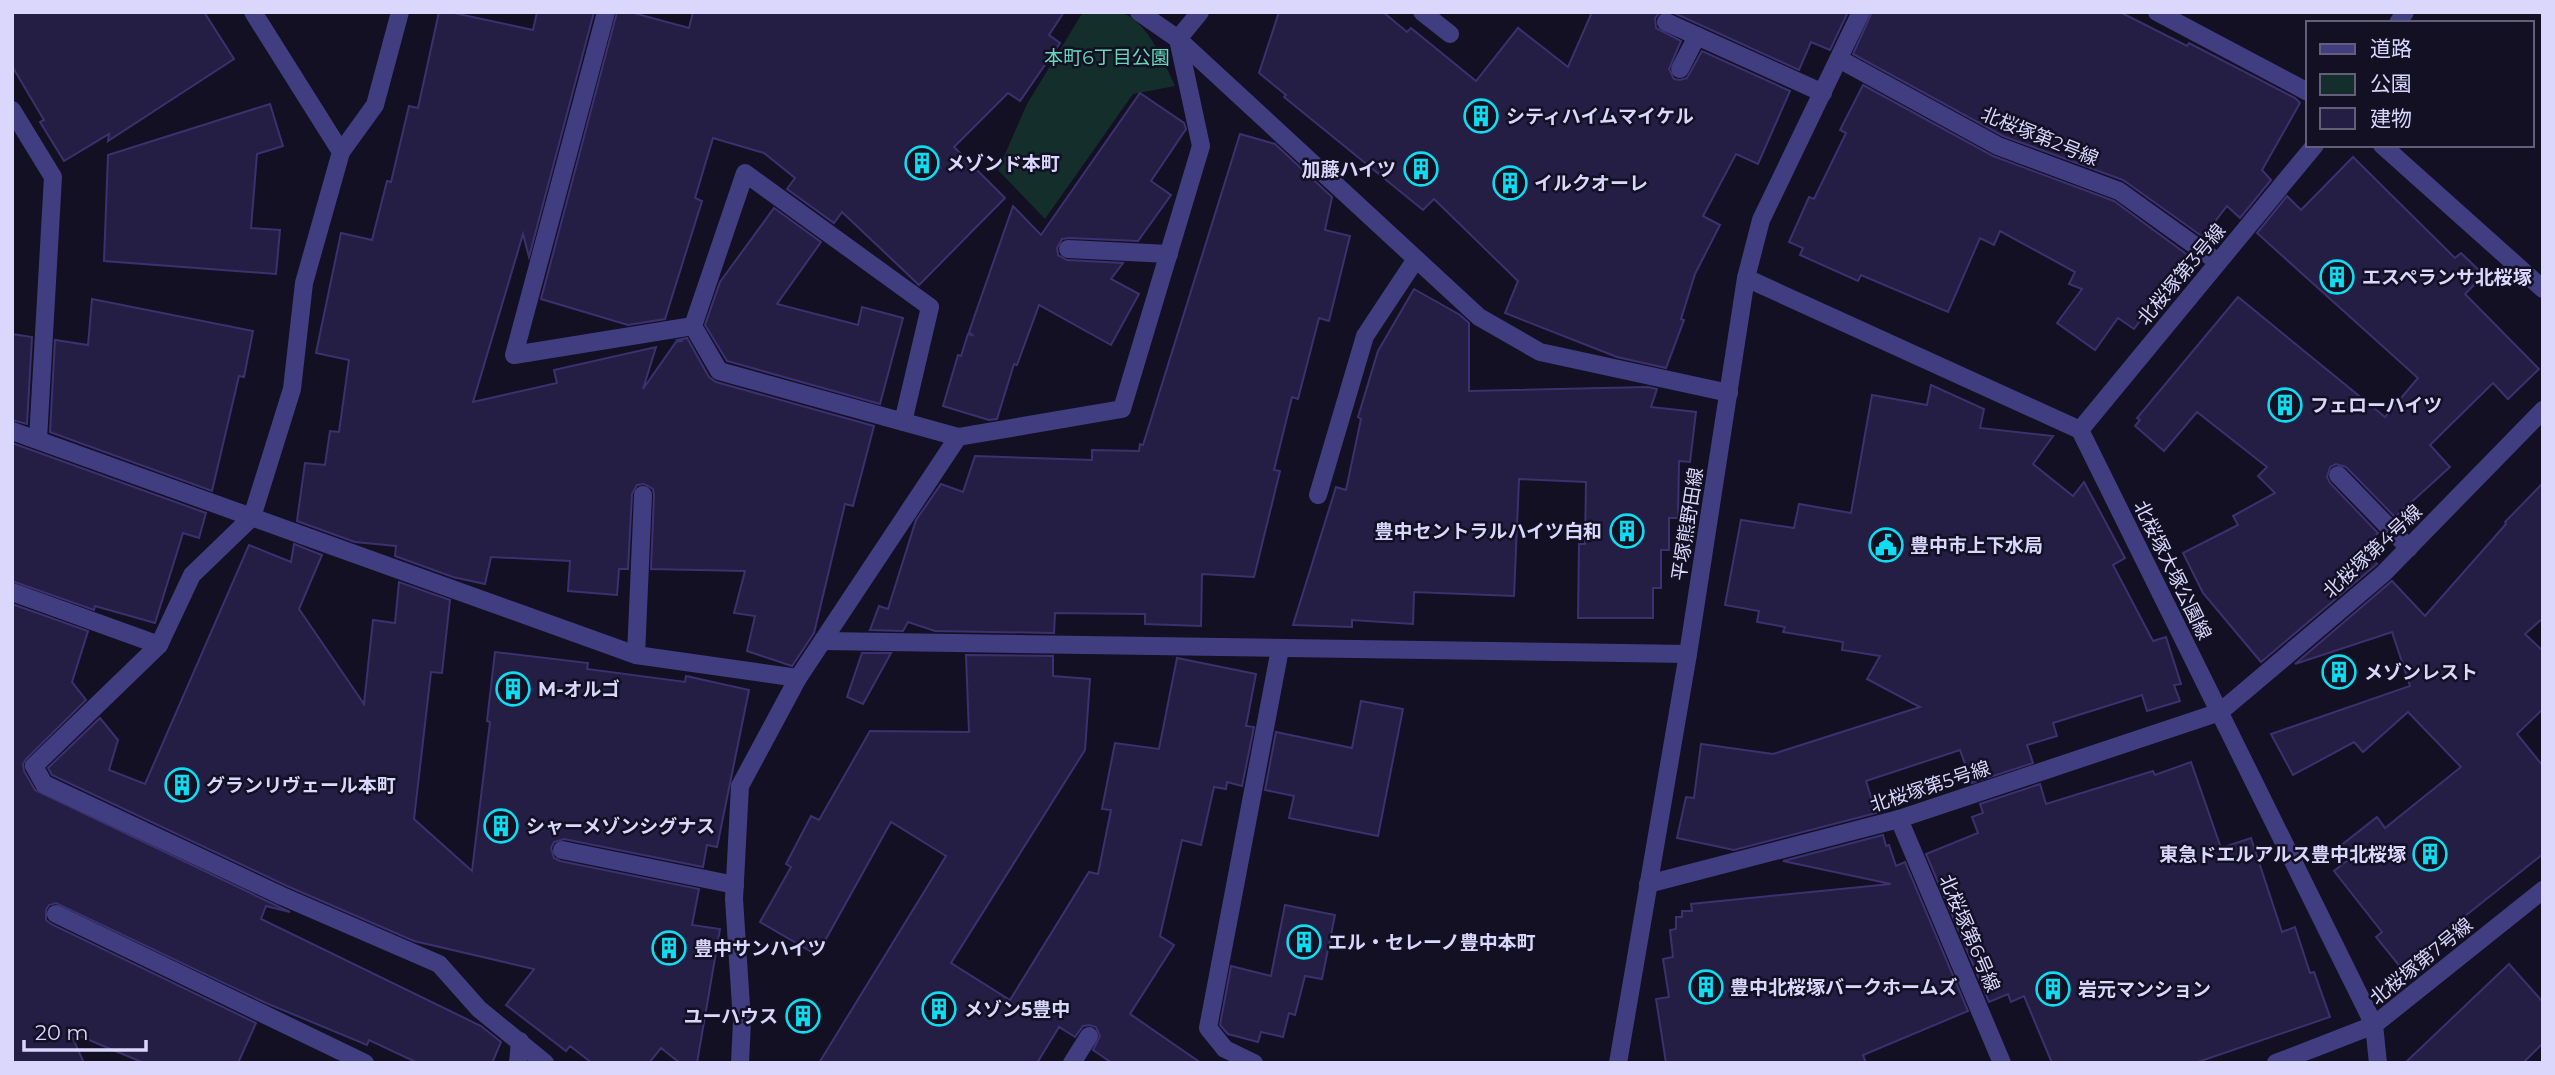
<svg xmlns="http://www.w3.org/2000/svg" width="2555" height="1075" viewBox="0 0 2555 1075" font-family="Montserrat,'Noto Sans JP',sans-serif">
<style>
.green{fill:#142e2c}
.building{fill:#241d44;stroke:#3c316e;stroke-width:2}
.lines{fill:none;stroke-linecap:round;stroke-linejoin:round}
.service{stroke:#403e80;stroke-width:18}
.minor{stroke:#403e80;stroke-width:18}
.tertiary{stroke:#403e80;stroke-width:18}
.labels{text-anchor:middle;stroke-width:5;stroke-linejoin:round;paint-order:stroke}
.park-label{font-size:19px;fill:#66d8b9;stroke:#131024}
.poi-label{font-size:19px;font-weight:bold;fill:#dad6fc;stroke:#131024;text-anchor:start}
.street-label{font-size:19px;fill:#dad6fc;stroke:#131024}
</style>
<rect width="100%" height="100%" fill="#131024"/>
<path class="green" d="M1083,12C1094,12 1112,9 1123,13C1149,24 1164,62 1175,86L1133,94L1045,219L998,170L1027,104Z"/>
<g class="building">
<polygon points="12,12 204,12 234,59 108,141 109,134 64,161 40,122 44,120 12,66"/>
<polygon points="439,12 449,12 533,30 537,12 594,12 529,257 523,234 473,402 557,383 554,370 656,347 643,389 676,342 681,341 678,340 687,338 709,377 716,382 874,426 853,506 845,504 814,633 792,666 747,651 755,616 734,613 745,571 651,569 654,495 653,489 644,484 637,485 632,494 628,569 619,569 617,595 568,591 570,561 491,557 485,584 453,577 395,556 396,546 355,542 297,521 305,463 325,465 330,431 339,432 349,360 316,353 341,233 372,240 387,181 391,182 409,106 418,108"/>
<polygon points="617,12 630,12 689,28 693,12 1064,12 1049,35 1060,43 1020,101 1008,93 954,147 1005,198 919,285 842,212 834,223 787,189 795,178 764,153 713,138 695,198 702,201 665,319 628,325 541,299"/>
<polygon points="1279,12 1383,12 1407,32 1411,28 1476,81 1518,28 1568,67 1592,12 1660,12 1655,18 1656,28 1681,41 1669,69 1674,79 1680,80 1687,78 1702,51 1790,91 1758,164 1736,154 1703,216 1720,225 1695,274 1681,319 1684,320 1666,368 1617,357 1505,313 1518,281 1434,199 1423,210 1284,97 1286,95 1259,73"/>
<polygon points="1672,12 1848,12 1830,50 1811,42 1799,70"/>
<polygon points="1872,12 2120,12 2187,46 2189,43 2295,98 2300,103 2262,170 2271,180 2240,218 2227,206 2203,237 2123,180 2003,136 1853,54"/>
<polygon points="1863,85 1993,156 2114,201 2189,256 2134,329 2118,318 2095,350 2057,323 2082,289 2069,284 2075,272 2000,231 1994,245 1980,238 1948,312 1861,275 1858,281 1800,255 1803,248 1789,242 1809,197 1814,199 1846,133 1840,130"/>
<polygon points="1140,93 1184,123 1186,129 1151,181 1171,195 1138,241 1069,238 1062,239 1057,248 1058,255 1067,260 1123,263 1111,279 1139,294 1111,345 1039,305 1017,365 1014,364 997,419 989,420 943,406 958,355 961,356 968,334 972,335 969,332 1013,206 1041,235"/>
<polygon points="270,104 283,146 257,154 251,228 280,230 276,274 104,261 108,155"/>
<polygon points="1240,134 1275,144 1332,197 1325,230 1350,236 1329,321 1319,318 1298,399 1292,397 1274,470 1280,471 1254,577 1202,574 1201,626 1145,624 1145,614 1055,613 1054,633 935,631 908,622 903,631 870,630 879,606 888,609 916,520 941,484 963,492 975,456 1092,460 1092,450 1139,451 1140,444 1143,445"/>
<polygon points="2353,157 2455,258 2461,253 2484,275 2465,294 2539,369 2508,399 2493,383 2430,445 2450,467 2395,517 2346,467 2336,464 2330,467 2327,477 2330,483 2378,533 2363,549 2377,564 2261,662 2203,593 2183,553 2238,525 2233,516 2275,493 2258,476 2267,467 2197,412 2164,451 2135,426 2140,420 2137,418 2238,297 2385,417 2418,378 2257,233 2287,196 2301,210"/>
<polygon points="774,208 821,242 777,304 858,325 862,307 903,318 880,404 727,361 705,325 720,282"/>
<polygon points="1414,289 1460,315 1469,323 1469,391 1648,387 1657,389 1651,407 1696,412 1690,462 1679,461 1678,518 1669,518 1669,550 1661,550 1661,588 1653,588 1653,618 1578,618 1579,544 1585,544 1586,482 1519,479 1514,596 1414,592 1413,624 1352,620 1352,627 1293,625 1336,487 1346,490 1361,419 1358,417 1378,351"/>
<polygon points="92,299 253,331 244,377 239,376 212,491 50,432 55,340 88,345"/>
<polygon points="12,334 32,337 27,424 12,420"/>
<polygon points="1931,385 1984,409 1980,428 2053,436 2033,464 2073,496 2084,482 2125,558 2113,565 2153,641 2166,637 2181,684 2174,685 2180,701 2147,711 2142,695 2053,723 2057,736 2027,745 2033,763 1972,783 1960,750 1866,781 1876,813 1734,850 1677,838 1686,797 1694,798 1701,744 1773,754 1920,707 1867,679 1880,656 1842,650 1843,642 1783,632 1785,627 1757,622 1759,611 1725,605 1741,520 1794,528 1799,504 1851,513 1872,395 1927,405"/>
<polygon points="12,443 206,513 199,538 183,533 155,623 95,606 94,610 12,581"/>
<polygon points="2543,483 2543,618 2525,634 2543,651 2543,709 2517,734 2543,766 2543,854 2450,928 2452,930 2402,969 2376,937 2382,932 2334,871 2348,860 2339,847 2377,817 2385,828 2461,767 2408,712 2363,752 2354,742 2293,775 2271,734 2410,686 2392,632 2295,664 2392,581 2425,616 2506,524 2505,522"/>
<polygon points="294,544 322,555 299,609 364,704 373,620 395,623 399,582 450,600 442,673 431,672 414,819 472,871 490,722 487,721 495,652 588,663 587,669 685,682 686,676 749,690 717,847 707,845 703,867 564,839 554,842 551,848 554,858 560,861 699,889 692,925 720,929 697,1063 680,1063 661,1048 649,1063 592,1063 570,1046 566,1051 506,1005 534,969 414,941 287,886 52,775 48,768 100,718 118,740 109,770 145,784 249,545 291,562"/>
<polygon points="12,604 88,631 72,682 86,700 26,759 23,764 24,771 35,790 290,912 266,906 261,919 481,1026 501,1042 492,1063 418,1063 369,1040 367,1045 266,1003 56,903 49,905 46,910 46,920 51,924 256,1023 238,1063 144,1063 70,1032 84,1063 12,1063"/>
<polygon points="862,653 891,653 863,704 847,697"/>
<polygon points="966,655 1053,656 1053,676 1090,679 1085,750 951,963 1010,1000 1089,872 1098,874 1111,810 1102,809 1115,743 1159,749 1177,658 1256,674 1246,726 1254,727 1242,786 1227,782 1226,789 1214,787 1201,845 1182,840 1160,936 1174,945 1130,1014 1201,1063 1112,1063 1093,1050 1100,1036 1096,1027 1089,1025 1083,1026 1075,1037 1059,1027 1037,1063 819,1063 946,856 891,822 817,955 760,922 791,867 786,864 811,816 819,820 870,731 969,732"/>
<polygon points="1361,701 1403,709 1378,836 1289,818 1294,796 1265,790 1276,732 1352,748"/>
<polygon points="2191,762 2221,848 2251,838 2282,932 2295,927 2310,973 2314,972 2330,1017 2195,1063 2052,1063 2024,996 2011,1002 2008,994 1989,1002 1926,854 1978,833 1972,817 1983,813 1980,804 2040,784 2046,804 2153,771 2155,775"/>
<polygon points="1883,835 1886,846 1889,845 1896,866 1905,862 1968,1011 1863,1055 1866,1063 1666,1063 1656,999 1669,997 1663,959 1673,957 1670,930 1676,929 1676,917 1682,917 1682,911 1692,911 1691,904 1891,884 1783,861"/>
<polygon points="1285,905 1335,915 1322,979 1305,976 1295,1015 1289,1013 1283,1037 1261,1032 1258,1042 1228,1034 1220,1025 1231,966 1271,976"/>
<polygon points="2509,964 2543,1002 2543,1043 2523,1063 2405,1063"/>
</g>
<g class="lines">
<g class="service">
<polyline points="1666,22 1823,93"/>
<polyline points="1680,69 1697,36"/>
<polyline points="12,110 53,177 38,439"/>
<polyline points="341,152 375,105 400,12"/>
<polyline points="1068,249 1169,254"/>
<polyline points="2338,475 2409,548"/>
<polyline points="1318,495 1365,336 1416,259"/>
<polyline points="12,592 159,645"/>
<polyline points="636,655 643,495"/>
<polyline points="562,850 735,885"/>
<polyline points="56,914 365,1063"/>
<polyline points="518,1063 520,1041"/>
<polyline points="1072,1063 1089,1036"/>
<polyline points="1254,1063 1225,1049 1208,1028 1280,649"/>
</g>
<g class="minor">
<polyline points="253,12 341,152 304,283 292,389 252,517 192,575 159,645 34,766 44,784 282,896 439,964 479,1009 545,1063"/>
<polyline points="606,12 514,355 693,326 719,371 958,437 1122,409 1201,146 1178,39 1200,12"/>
<polyline points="1139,12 1178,39 1479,317 1540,352 1729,393"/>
<polyline points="1422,12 1450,34"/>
<polyline points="2157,12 2308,92"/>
<polyline points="2398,23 2405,12"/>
<polyline points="1839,59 1998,146 2119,191 2218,262"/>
<polyline points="2382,145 2543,289"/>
<polyline points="1746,278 2080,430 2374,1025 2378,1063"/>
<polyline points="693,326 745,173 930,307 903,422"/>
<polyline points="2080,430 2315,145"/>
<polyline points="12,431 636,655 798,678"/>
<polyline points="823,641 1688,654"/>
<polyline points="1899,819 2002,1063"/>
<polyline points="1648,884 1899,819 2220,712 2383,574 2543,410"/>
<polyline points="740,1063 742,1021 734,899 740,786 798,678 958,437"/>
<polyline points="2276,1063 2374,1025 2543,890"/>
</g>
<polyline class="tertiary" points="1618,1063 1688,654 1746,278 1761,220 1861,12"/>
</g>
<defs>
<symbol id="building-ring" viewBox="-11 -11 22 22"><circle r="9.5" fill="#131024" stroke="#0fddef" stroke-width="1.5"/><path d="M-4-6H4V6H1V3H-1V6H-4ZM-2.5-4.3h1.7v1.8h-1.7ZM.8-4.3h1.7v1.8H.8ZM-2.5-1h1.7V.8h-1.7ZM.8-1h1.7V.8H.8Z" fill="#0fddef"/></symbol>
<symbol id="civic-ring" viewBox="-11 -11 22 22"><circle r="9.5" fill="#131024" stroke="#0fddef" stroke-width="1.5"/><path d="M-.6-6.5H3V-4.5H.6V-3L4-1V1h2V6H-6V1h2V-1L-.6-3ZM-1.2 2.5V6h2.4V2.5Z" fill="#0fddef"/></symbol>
</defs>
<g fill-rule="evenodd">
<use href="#building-ring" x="1462" y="97" width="38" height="38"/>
<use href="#building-ring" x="903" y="144" width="38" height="38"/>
<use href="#building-ring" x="1402" y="150" width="38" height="38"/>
<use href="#building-ring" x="1491" y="164" width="38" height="38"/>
<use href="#building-ring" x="2318" y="258" width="38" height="38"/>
<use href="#building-ring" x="2266" y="386" width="38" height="38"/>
<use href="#building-ring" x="1608" y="512" width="38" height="38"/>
<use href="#civic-ring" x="1867" y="526" width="38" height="38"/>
<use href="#building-ring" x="2320" y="653" width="38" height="38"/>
<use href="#building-ring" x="494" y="670" width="38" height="38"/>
<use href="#building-ring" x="163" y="766" width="38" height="38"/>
<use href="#building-ring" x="482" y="807" width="38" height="38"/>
<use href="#building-ring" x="2411" y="835" width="38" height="38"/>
<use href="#building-ring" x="1285" y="923" width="38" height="38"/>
<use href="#building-ring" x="650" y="929" width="38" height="38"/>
<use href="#building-ring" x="1687" y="968" width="38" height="38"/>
<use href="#building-ring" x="2034" y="970" width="38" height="38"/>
<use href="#building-ring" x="920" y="990" width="38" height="38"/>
<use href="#building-ring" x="784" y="997" width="38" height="38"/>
</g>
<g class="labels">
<g class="park-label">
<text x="1107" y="64">本町6丁目公園</text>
</g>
<g class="poi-label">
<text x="1506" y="123">シティハイムマイケル</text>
<text x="946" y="170">メゾンド本町</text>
<text x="1396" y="176" text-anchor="end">加藤ハイツ</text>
<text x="1534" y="190">イルクオーレ</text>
<text x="2362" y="284">エスペランサ北桜塚</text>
<text x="2310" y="412">フェローハイツ</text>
<text x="1602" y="538" text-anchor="end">豊中セントラルハイツ白和</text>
<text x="1910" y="552">豊中市上下水局</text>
<text x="2364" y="679">メゾンレスト</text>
<text x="538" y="696">M-オルゴ</text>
<text x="206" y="792">グランリヴェール本町</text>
<text x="526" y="833">シャーメゾンシグナス</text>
<text x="2406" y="861" text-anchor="end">東急ドエルアルス豊中北桜塚</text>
<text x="1328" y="949">エル・セレーノ豊中本町</text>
<text x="694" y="955">豊中サンハイツ</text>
<text x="1730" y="994">豊中北桜塚バークホームズ</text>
<text x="2078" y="996">岩元マンション</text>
<text x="964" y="1016">メゾン5豊中</text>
<text x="778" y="1023" text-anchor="end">ユーハウス</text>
</g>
<g class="street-label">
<text transform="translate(2040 136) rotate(22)" y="7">北桜塚第2号線</text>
<text transform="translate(2181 274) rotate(-50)" y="7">北桜塚第3号線</text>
<text transform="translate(1687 524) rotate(-81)" y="7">平塚熊野田線</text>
<text transform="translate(2372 551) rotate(-43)" y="7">北桜塚第4号線</text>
<text transform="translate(2173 570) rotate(64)" y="7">北桜塚大塚公園線</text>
<text transform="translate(1930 786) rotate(-18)" y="7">北桜塚第5号線</text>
<text transform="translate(1970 933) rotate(67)" y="7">北桜塚第6号線</text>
<text transform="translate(2421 961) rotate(-39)" y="7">北桜塚第7号線</text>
</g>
</g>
<rect width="2555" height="1075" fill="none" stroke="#dad6fc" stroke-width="28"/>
<rect x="2306" y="21" width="228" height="126" fill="#131024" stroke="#635f7a" stroke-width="2"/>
<rect x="2320" y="44" width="35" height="10" fill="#403e80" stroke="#635f7a" stroke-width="2"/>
<text x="2370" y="56" font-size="21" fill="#dad6fc">道路</text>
<rect x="2320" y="74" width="35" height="21" fill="#142e2c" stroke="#635f7a" stroke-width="2"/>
<text x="2370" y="91" font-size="21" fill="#dad6fc">公園</text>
<rect x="2320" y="108" width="35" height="21" fill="#241d44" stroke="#635f7a" stroke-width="2"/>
<text x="2370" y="126" font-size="21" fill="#dad6fc">建物</text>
<path d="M24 1040v10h122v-10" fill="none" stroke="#dad6fc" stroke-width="3.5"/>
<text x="35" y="1040" font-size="21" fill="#dad6fc" stroke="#131024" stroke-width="5" paint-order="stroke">20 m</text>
</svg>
